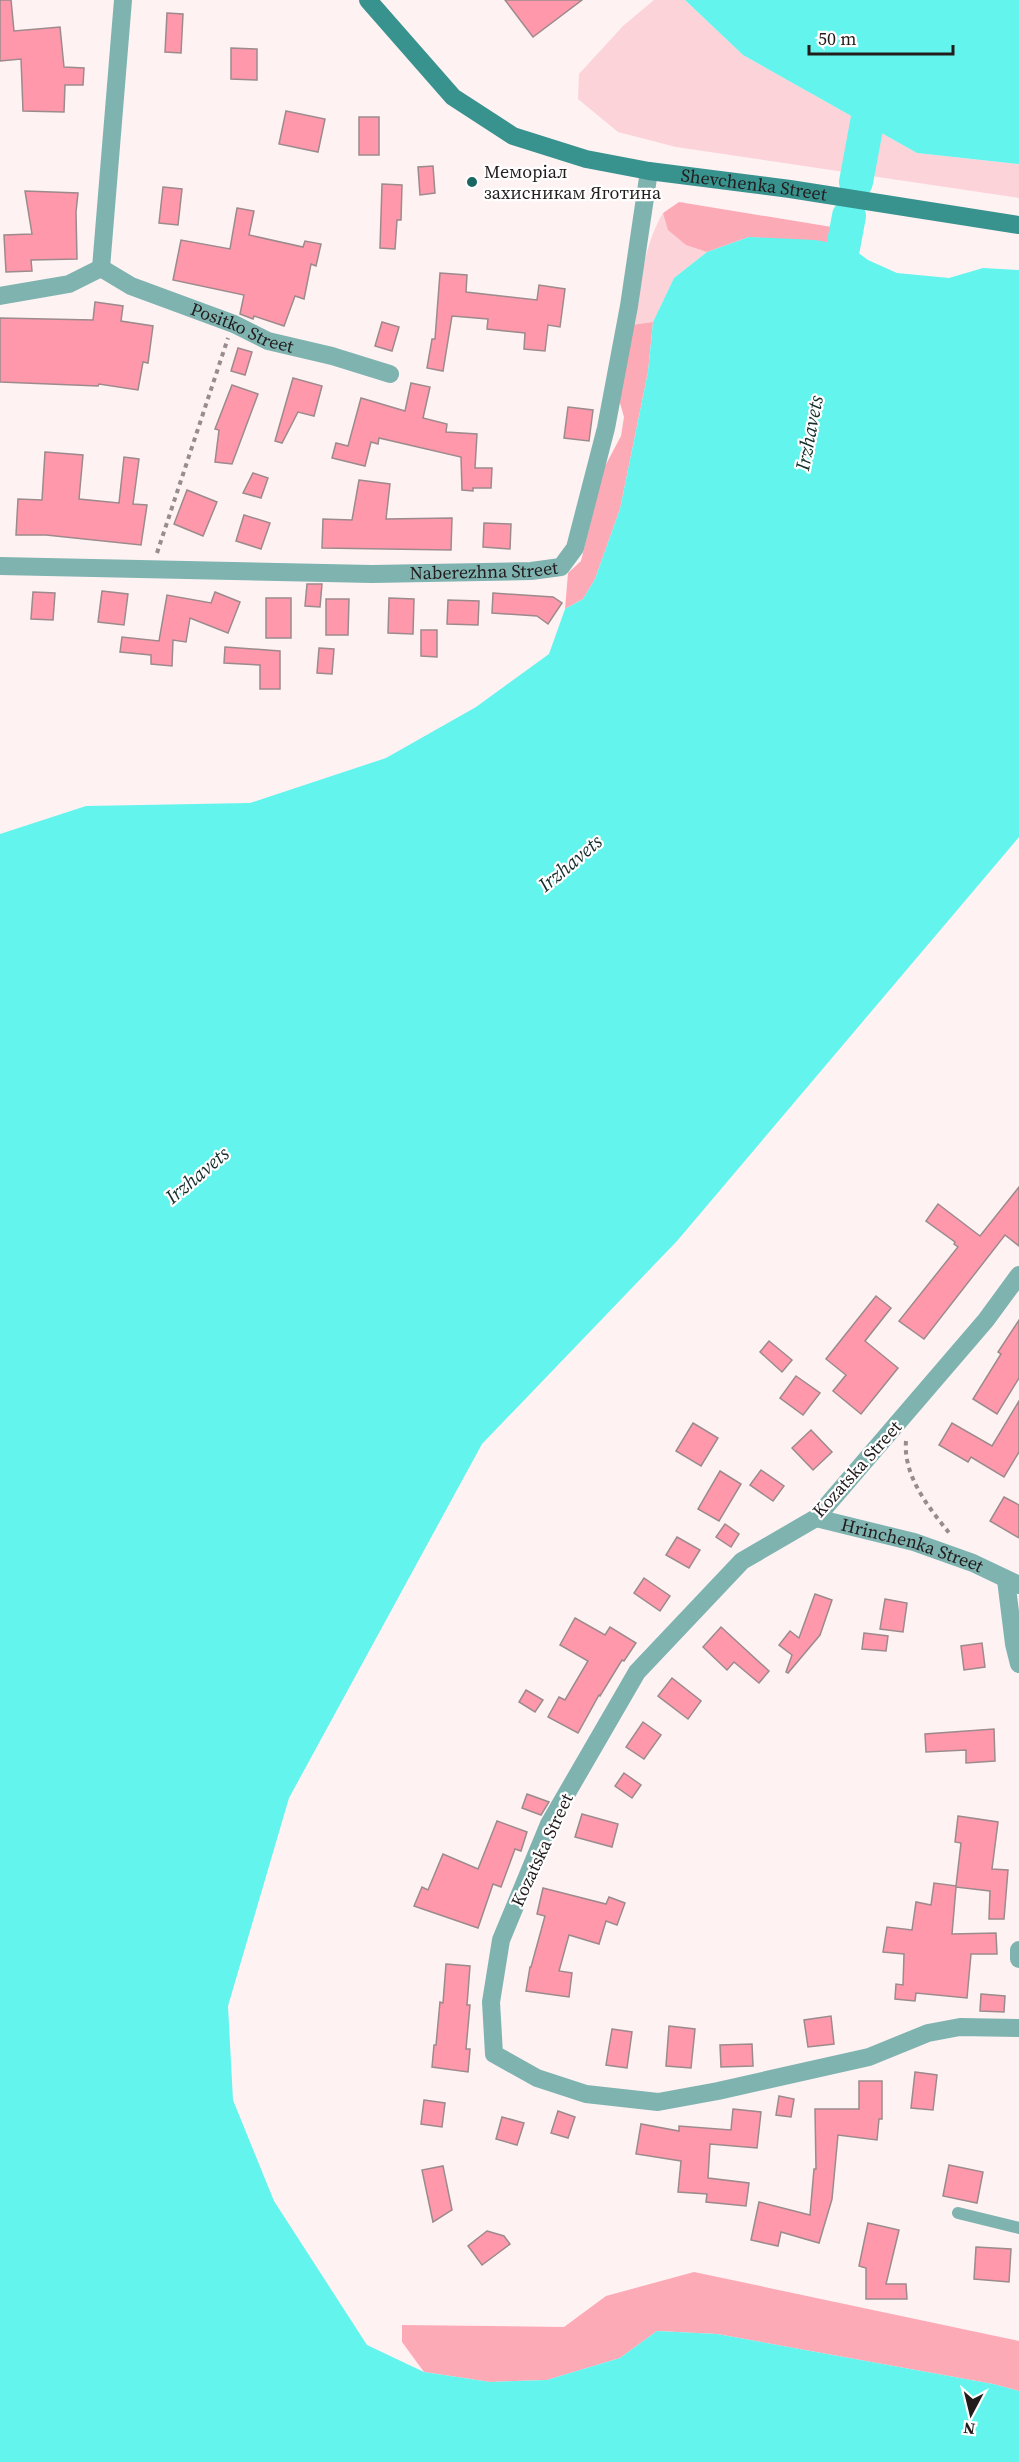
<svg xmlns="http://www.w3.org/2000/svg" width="1019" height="2462" viewBox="0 0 1019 2462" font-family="'Source Serif 4',serif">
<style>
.green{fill:#fbd3d9}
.forest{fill:#fdaab7}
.water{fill:#63f4ee}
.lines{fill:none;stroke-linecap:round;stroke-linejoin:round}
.river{stroke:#63f4ee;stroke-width:34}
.building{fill:#ff98aa;stroke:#9c8a8d;stroke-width:1.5}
.path{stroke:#978d8e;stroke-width:4;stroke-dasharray:4.5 4.5;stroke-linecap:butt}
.lane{stroke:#7eb3b0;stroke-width:12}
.street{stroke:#7eb3b0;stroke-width:18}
.secondary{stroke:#38928e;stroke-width:18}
.poi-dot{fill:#196663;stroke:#fff;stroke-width:2}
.labels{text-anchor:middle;stroke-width:4.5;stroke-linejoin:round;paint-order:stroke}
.poi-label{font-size:18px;fill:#231c1d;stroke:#fff;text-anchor:start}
.street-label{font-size:18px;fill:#231c1d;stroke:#fff}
.water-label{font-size:20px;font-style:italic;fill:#162f2d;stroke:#fff}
</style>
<rect width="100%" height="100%" fill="#fef2f3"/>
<g class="green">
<polygon points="654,0 685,0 743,55 917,153 1019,164 1019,198 676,147 618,132 578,99 579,74 623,26"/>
<path d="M663,213C671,238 682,243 707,252L674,278L653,322L631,325C641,288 643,246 663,213Z"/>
</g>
<g class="forest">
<polygon points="679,202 838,228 840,235 835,244 749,237 707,252 686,245 668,230 663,213"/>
<polygon points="653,322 648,372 620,509 595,579 583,599 565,609 568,573 581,561 604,468 621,436 624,417 618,396 631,325"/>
<polygon points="694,2272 1019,2341 1019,2391 993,2384 717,2334 657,2331 620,2358 547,2380 490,2382 424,2372 402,2342 402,2325 564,2327 606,2296"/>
</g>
<g class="water">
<polygon points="685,0 1019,0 1019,164 917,153 743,55"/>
<polygon points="749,237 815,240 849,246 868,260 897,273 949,278 983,268 1019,270 1019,837 677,1241 482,1444 289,1798 228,2006 233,2100 274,2201 367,2345 424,2372 490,2382 547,2380 620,2358 657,2331 717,2334 993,2384 1019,2391 1019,2462 0,2462 0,834 86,806 250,803 386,758 476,707 549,654 565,609 583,599 595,579 620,509 648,372 653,322 674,278 707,252"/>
</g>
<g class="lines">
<g class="river">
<polyline points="856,182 890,0"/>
<polyline points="835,291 849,216"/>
</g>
</g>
<g class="building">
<polygon points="0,0 11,0 14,31 60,27 64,67 84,68 83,85 65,85 64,112 23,111 21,59 0,61"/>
<polygon points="505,0 582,0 533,37"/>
<polygon points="167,13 183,14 181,53 165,52"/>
<polygon points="231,48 257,49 257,80 231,79"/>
<polygon points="286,111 325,119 318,152 279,144"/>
<rect x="359" y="117" width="20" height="38"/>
<polygon points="433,166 435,193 420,195 418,167"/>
<polygon points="382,184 402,185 401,220 397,220 395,249 380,248"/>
<polygon points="163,187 182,189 178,225 159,223"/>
<polygon points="25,191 78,193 76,212 77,259 31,260 32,271 6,272 4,235 32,234"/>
<polygon points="237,208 254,211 249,235 303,247 305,241 321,244 316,266 311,264 304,299 295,296 284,326 254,316 253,319 240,314 244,295 173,280 181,240 230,249"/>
<polygon points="440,273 467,275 466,292 537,300 539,285 565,289 560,327 548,325 545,351 524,349 525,333 487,329 488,319 452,316 443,371 427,368 432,339 435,339"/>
<polygon points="95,302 123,306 121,321 153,326 148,363 143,362 138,390 99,384 98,386 0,382 0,318 93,320"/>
<polygon points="382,322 399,327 392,351 375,346"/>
<polygon points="238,348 252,352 245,375 231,371"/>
<polygon points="293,378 322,386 314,416 298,412 282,443 275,441"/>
<polygon points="411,383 430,387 423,418 447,424 446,432 477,434 475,468 492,468 491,488 473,488 473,491 462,490 461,457 379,438 378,444 371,442 365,466 332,458 336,443 348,446 361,398 405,411"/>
<polygon points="232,385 258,394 232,464 215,462 219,430 215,429"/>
<polygon points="568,407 593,410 589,441 564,438"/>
<polygon points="45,452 83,455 79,499 119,503 124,457 139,459 133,504 147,505 141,545 46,535 16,535 18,499 42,500"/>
<polygon points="253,473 268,478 261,498 243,493"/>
<polygon points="359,480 390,484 386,519 452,518 451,550 322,548 323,519 352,520"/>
<polygon points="187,490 217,502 203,536 174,524"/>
<polygon points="244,515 270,523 261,549 236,541"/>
<polygon points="484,523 511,524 510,549 483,547"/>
<polygon points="307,584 322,584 320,607 305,606"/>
<polygon points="102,591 128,594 124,625 98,622"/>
<polygon points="33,592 55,593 53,620 31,619"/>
<polygon points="215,592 240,602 228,633 190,618 186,642 173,640 172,666 151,664 151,655 120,652 122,637 159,641 167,595 211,603"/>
<polygon points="493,593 553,597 562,603 548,624 537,616 492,613"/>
<rect x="266" y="598" width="25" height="40"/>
<polygon points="389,598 414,599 413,634 388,633"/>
<polygon points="326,599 349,599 348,635 326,635"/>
<polygon points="448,600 479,601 478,625 447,624"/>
<polygon points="421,630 437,630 437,657 421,656"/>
<polygon points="225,647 280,651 280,689 260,689 260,665 224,663"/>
<polygon points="319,648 334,649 332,674 317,673"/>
<polygon points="1019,1187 1019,1246 1005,1235 924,1339 899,1321 958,1247 954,1244 955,1242 926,1221 938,1204 980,1236"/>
<polygon points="876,1296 891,1308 865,1341 898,1368 861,1414 833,1391 846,1375 826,1359"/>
<polygon points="1019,1320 1019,1378 997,1414 973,1399 1001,1354 998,1352"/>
<polygon points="769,1341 792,1360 782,1372 760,1352"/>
<polygon points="796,1376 820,1393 803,1415 780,1398"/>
<polygon points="1019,1401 1019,1452 1004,1477 971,1457 968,1462 939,1445 952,1423 992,1446"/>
<polygon points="693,1423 718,1438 701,1466 676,1451"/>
<polygon points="811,1430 832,1452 813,1470 792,1448"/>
<polygon points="761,1470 784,1486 773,1501 750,1485"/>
<polygon points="720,1471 741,1484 719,1521 698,1509"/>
<polygon points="1004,1497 1019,1505 1019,1538 990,1521"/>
<polygon points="725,1524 739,1534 731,1547 716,1537"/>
<polygon points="677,1537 700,1550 689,1568 666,1555"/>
<polygon points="644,1578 670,1596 660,1611 634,1593"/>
<polygon points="815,1594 832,1600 820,1635 788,1673 786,1672 792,1655 779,1645 790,1631 799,1638"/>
<polygon points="885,1599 907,1603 903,1632 880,1629"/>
<polygon points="575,1618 605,1635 610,1627 636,1643 624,1661 622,1660 600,1696 599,1695 578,1733 548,1717 559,1697 565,1700 588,1661 560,1645"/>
<polygon points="721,1627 769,1671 759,1683 734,1662 727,1670 703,1647"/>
<polygon points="864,1633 888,1636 886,1651 862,1649"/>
<polygon points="982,1643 985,1667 964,1670 961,1646"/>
<polygon points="672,1678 701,1701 688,1719 658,1696"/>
<polygon points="526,1690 543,1700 535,1712 519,1702"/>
<polygon points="643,1722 661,1735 644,1759 626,1747"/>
<polygon points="994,1729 995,1761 966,1763 966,1750 926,1752 925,1734"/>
<polygon points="624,1773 641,1785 632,1798 615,1786"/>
<polygon points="527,1794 549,1802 541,1815 522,1808"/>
<polygon points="582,1814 618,1824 612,1847 575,1837"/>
<polygon points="958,1816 998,1822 992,1869 1008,1870 1004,1919 989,1919 990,1891 956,1887 952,1934 996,1933 997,1954 971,1954 967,1998 916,1993 915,2001 895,1999 896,1984 903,1985 904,1954 883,1952 887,1927 912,1930 916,1902 931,1905 934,1883 956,1886 961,1843 955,1842"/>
<polygon points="497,1821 527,1832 521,1851 515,1849 501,1887 493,1884 478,1928 414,1906 422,1887 428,1890 443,1854 478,1869"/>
<polygon points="543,1888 606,1904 609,1897 625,1903 617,1925 606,1921 599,1944 569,1935 559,1971 572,1973 569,1997 526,1991 530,1967 531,1967 545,1916 537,1914"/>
<polygon points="446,1964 470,1966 467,2005 470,2005 466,2049 470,2049 468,2072 432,2067 434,2045 436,2045 440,2002 443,2003"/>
<polygon points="981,1994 1005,1996 1004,2012 980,2011"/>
<polygon points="831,2016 834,2044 808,2047 804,2020"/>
<polygon points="669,2026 695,2029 691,2068 666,2066"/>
<polygon points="612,2029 632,2032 627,2068 606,2065"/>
<polygon points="752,2044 753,2066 721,2067 720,2045"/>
<polygon points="915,2072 937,2075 933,2110 911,2108"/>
<polygon points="859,2081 882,2081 882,2119 879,2119 877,2140 838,2135 832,2199 819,2243 781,2232 778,2246 751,2240 759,2202 810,2215 814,2169 816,2169 815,2109 859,2109"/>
<polygon points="779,2096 794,2099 791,2117 776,2115"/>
<polygon points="424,2100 445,2103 442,2127 421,2124"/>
<polygon points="733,2109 761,2112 757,2148 710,2144 708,2178 749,2183 746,2206 706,2202 707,2194 678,2192 681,2161 636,2154 641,2124 679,2131 679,2126 731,2130"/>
<polygon points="558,2111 575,2117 568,2138 551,2133"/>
<polygon points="502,2117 524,2123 517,2145 496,2139"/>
<polygon points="949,2165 983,2172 977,2203 943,2196"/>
<polygon points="443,2166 452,2210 433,2222 422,2170"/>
<polygon points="868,2223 899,2230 886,2284 906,2284 907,2299 866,2299 866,2268 859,2266"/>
<polygon points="487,2231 504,2236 510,2244 482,2265 468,2246"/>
<polygon points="976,2247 1011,2249 1009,2282 974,2279"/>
</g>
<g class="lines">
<g class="path">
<polyline points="157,553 228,338"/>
<path d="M906,1441C903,1476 929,1508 950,1534"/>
</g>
<polyline class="lane" points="958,2213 1019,2228"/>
<g class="street">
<path id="s1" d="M101,268L131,286L234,324L268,341L332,356L390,374"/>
<polyline points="101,268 123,0"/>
<polyline points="0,296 69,284 101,268"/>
<path id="s2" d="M0,566L372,574L531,571L561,567L575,548L606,428L629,306L649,171"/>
<polyline points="1019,1275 986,1320 816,1518 742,1561 637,1672 549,1824 501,1940 491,2002 494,2054 537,2078 586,2094 658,2102 718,2091 869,2057 928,2033 960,2027 1019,2028"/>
<path id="s3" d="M816,1518L914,1542L973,1563L1019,1585"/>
<polyline points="1006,1580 1014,1644 1019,1664"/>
<polyline points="1019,1950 1019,1959"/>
</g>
<path class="secondary" id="s4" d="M368,0L453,97L513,136L586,159L649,171L790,189L1019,225"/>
</g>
<circle class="poi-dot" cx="472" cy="182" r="6"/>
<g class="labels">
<g class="poi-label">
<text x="484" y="178">Меморіал<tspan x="484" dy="21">захисникам Яготина</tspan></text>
</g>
<g class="street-label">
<text dy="6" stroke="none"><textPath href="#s4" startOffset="447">Shevchenka Street</textPath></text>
<text dy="6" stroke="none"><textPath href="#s1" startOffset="154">Positko Street</textPath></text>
<text dy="6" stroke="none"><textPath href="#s2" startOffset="484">Naberezhna Street</textPath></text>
<text transform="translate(857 1469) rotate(-48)" y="6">Kozatska Street</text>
<text dy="6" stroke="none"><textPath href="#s3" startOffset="100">Hrinchenka Street</textPath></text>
<text transform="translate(542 1850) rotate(-65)" y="6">Kozatska Street</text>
</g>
<g class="water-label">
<text transform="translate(809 433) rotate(-79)" y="7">Irzhavets</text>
<text transform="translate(570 863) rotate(-40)" y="7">Irzhavets</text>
<text transform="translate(197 1175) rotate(-40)" y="7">Irzhavets</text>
</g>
</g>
<g transform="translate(971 2414) rotate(187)" stroke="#ffffff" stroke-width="4.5" paint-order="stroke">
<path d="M0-4.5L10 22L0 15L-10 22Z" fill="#231c1d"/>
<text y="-9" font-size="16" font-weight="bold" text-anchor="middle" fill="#231c1d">N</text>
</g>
<path d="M809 45v9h144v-9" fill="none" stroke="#231c1d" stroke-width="3"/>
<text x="818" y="45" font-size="18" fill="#231c1d" stroke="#ffffff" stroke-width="4.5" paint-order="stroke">50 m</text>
</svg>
